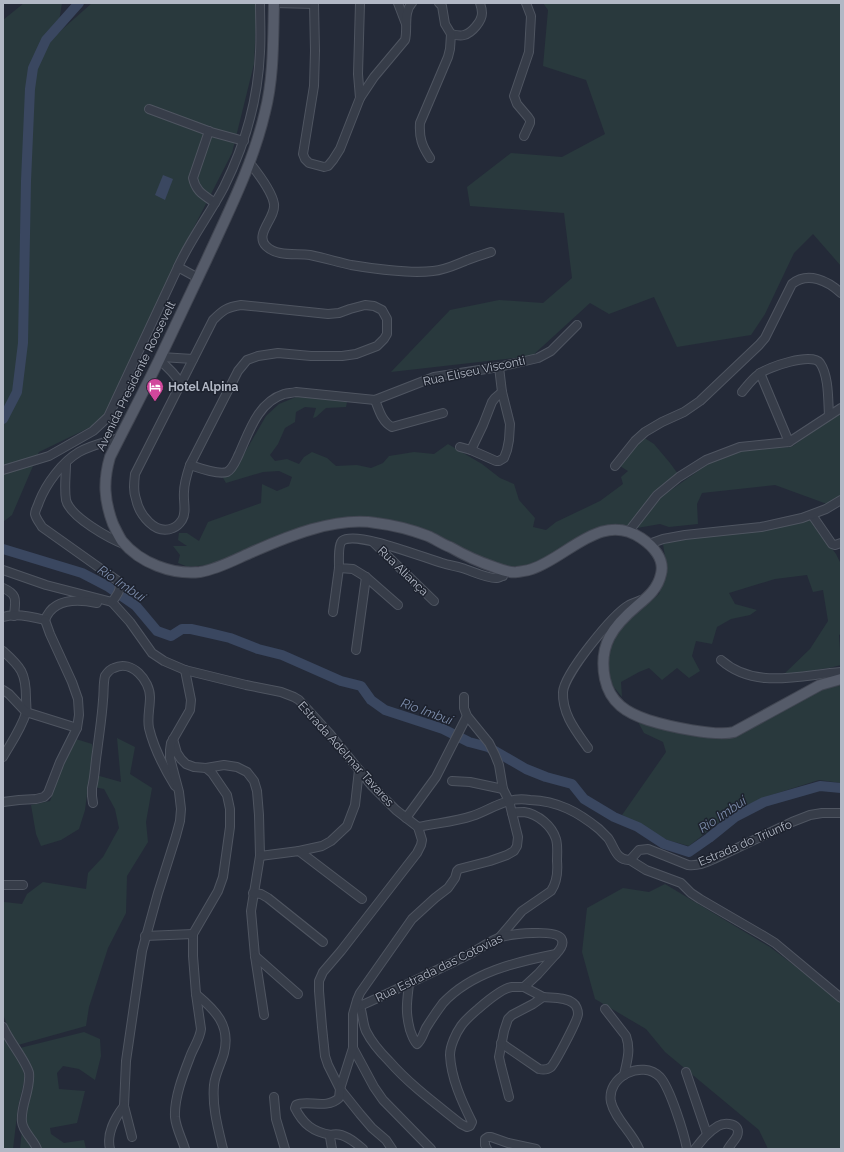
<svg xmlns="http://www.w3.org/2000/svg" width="844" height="1152" viewBox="0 0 844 1152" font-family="Raleway,sans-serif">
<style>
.green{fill:#29393d}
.water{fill:#3a4760}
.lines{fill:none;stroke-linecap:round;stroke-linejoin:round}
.river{stroke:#3a4760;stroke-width:10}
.minor-casing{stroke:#4f5561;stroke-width:10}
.major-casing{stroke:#414652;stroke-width:12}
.minor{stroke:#373d49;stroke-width:8}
.major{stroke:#555b69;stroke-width:10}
.labels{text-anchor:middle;stroke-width:3;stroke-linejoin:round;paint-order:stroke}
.street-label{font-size:12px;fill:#b2b8c5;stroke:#1d222e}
.poi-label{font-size:12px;font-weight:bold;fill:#b2b8c5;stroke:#1d222e;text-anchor:start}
.water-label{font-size:13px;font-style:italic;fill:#7c8caa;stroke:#1d222e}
</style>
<rect width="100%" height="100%" fill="#242a38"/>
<g class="green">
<polygon points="24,3 62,3 57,34 92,3 257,3 254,64 232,153 173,268 101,422 39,452 12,515 3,522 3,20"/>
<polygon points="543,3 841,3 841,266 813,234 794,253 765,314 751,335 677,347 654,297 609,314 590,303 532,356 391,372 450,310 499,300 543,303 572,278 564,213 470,206 467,187 511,153 562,157 605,134 586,80 543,66 548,10"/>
<polygon points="296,397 320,398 347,402 346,407 326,408 316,417 313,418 316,408 305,407 296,412 295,422 285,428 278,444 270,455 275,461 287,459 299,464 304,457 312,452 327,458 336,466 357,465 371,468 383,463 389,456 414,452 434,454 448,444 482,464 500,478 514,484 519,500 535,518 533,527 546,530 556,522 600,501 623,484 621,477 628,471 620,466 643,437 654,444 670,463 678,474 627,528 611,526 533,565 509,567 481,558 431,531 389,519 359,517 316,525 276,536 223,561 207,565 188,567 178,563 180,555 173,546 187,546 178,540 179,533 187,533 199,541 208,522 261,503 262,484 277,491 289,486 292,477 279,471 263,472 226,483 222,476 240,461 266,416 279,404"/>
<polygon points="839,414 841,417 841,495 827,504 775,485 702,493 697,504 698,524 669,527 660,524 637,528 661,497 708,464 739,450 791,447"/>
<polygon points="810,519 836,554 841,564 841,634 839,635 841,665 829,668 783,675 810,649 828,621 823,590 813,592 807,575 775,579 729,593 735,604 757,610 750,615 731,619 717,627 712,644 696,641 692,656 700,671 689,678 677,668 662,680 649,668 639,672 621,682 622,697 613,686 606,668 609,649 616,634 632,618 659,594 667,569 663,544 706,535 761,530"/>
<polygon points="841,685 841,783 819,780 768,796 732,812 689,846 667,840 622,815 666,752 663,742 644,733 638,722 726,739 818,691"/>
<polygon points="117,738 135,747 130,774 152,788 146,822 148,842 127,876 126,913 108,948 89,1007 86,1026 18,1045 8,1028 3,1014 3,896 4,902 22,904 27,894 43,882 86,889 88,873 103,857 119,828 115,809 104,789 88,786 85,810 79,829 61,840 41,846 36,834 31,805 50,801 61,771 76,739 92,744 96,775 121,782"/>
<polygon points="665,884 770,947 841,1001 841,1149 768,1149 759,1130 665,1052 646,1029 595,999 582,952 587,908 623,888 649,892"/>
<polygon points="84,1032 100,1039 101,1056 95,1080 79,1069 63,1066 57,1073 59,1089 85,1091 77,1123 50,1128 51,1134 64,1143 84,1140 86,1149 20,1149 24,1110 32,1077 31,1065 20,1048"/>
<polygon points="3,1036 22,1067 25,1078 18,1107 13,1149 3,1149"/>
</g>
<polygon class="water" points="163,175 173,179 165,200 155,195"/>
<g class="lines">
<g class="river">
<polyline points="3,419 17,392 23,343 26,181 30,89 33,68 46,40 79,3"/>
<polyline points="3,549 82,573 107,586 136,606 157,631 171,636 182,629 191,629 209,633 230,638 258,649 282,655 341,681 361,686 371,700 385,710 443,729 469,742 488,747 526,769 546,777 572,784 584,799 614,817 638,827 664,844 689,852 709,838 735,817 764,802 820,786 841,788"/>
</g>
<defs>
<g id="minor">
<polyline points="274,3 314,4"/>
<polyline points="314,3 315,51 314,86 303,154 305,159 309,163 324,167 328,166 333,160 340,149 360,98 358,74 360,3"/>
<polyline points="398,3 406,24"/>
<path d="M451,34C455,35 460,36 464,35C472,33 482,21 482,13C482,10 481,6 480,3"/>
<path d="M360,98L374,77L405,40C408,29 403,12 412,3"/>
<polyline points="149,109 211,132 244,141"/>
<path d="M209,131L193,178C196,192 204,195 215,203"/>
<polyline points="524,136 530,123 530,120 528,117 517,104 514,96 529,52 531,16 526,3"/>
<path d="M430,158C422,146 419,138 420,123L448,57L450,49L451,34L445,24L442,6L439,3"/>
<path d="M249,162C257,172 272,191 274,204C276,218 254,234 266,246C277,257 296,253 310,255C324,258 338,262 351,265C376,269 409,274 433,271C445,270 455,265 465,261C474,257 482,255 491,252"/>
<path d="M198,278L178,267C191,238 210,214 224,187C245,145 258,99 260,52C261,36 260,19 260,3"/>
<path d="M241,305L328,314L339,313L350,309L365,305L374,306L382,310L387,319V334L384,339L377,346L356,354L342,356H311L278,353L258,356L247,360L238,371L190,465C187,474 184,483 184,492C183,501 187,512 182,520C180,523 176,527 173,528C155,536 139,514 136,499C133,491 134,483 135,474L213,320C223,310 227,307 241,305Z"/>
<polyline points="161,357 193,359"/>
<polyline points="160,360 172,372 181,383"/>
<polyline points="760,373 789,442"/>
<path d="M742,392C747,386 752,379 759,374C768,367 812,352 820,363C829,376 828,400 829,415"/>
<path d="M375,400C379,410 382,422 392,427L443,413"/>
<polyline points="460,447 471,450 496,461 499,461 504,458 507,450 509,440 510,424 502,392 499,367"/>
<polyline points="471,450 483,425 492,402 495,398 502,392"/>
<path d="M66,463C66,475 64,488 66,500C70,517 110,539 126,545"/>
<path d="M190,465C199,468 218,475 227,472C233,469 236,460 239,454C249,432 258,402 284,394C288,393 292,393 296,392L375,400L434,377L499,367L538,358L551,351L577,325"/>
<path d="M615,466L635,441L645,432L662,422L684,412L700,401L759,345L765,338L792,284C808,271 828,281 841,293"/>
<polyline points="3,470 49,456 93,431 108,417 178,267"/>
<polyline points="812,515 832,544 835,545 841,543"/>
<polyline points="629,531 657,495 679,477 706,460 740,447 789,442 841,408"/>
<polyline points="373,542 434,601"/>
<polyline points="649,544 663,539 685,535 761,527 802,518 826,509 841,500"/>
<polyline points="3,570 46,585 112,602"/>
<path d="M3,588C19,595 15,601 14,616"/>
<polyline points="112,602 130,622 152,653 164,661 185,670 246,685 281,692 294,697 299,700 329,733 372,786 396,810 418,827 422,840 421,845 417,853 341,951 323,972 319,981 319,991 322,1027 325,1056 328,1065 340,1089 360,1114 372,1128 386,1140 392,1149"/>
<path d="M112,602C116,596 123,589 118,581L42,527C40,523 36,519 35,514C35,510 38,506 39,502C46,484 62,462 79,452C91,445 106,442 119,438"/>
<path d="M398,605L366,577L353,569L339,568C339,562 338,545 342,541C356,530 424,558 442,563C448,565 455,566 462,568C472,571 488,579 497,578C498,578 502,576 503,576L504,571"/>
<polyline points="333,612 339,568"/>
<path d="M3,617C14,613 34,617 45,620"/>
<path d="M45,620C53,598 78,599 97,603"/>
<polyline points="356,650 366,577"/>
<path d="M3,651C21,667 26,673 26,698C26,703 27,709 26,713C21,729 11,743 3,757"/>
<path d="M721,660C755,690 800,675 841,672"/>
<polyline points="3,690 9,694 26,712 77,728"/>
<path d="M173,739L177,753L181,759L186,764L194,767L206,768L212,773L227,795L230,809V827L223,877L218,891L193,934V956L196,994L201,1029C200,1039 193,1048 190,1057C183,1075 174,1098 175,1117C176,1128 182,1139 185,1149"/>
<path d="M588,748C576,731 562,714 563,692C564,674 613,614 629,605C633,603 637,602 641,600"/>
<polyline points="206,768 224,765 237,767 247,772 254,781 257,791 259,815 260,856 251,911 255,956 264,1015"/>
<polyline points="452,781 470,782 503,789"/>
<polyline points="3,802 19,800 36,799 44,797 48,793 60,762 77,728 79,715 78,699 72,682 50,634 45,620"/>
<path d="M93,803L92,796V788C95,776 95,764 97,752C99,735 102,717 103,700C104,693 103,684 105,676C107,673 110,669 114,668C132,659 150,681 150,697C150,708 147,718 149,728C154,749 164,768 175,786"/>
<polyline points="406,818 436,777 467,716"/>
<path d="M418,827C436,823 455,822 472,816C485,812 496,804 509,801C516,799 523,799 530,800C558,801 578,812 599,829C602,832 605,835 608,838C614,846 616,861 630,860L639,850L648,849L688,865C698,866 705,863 714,859L792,822L810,815L822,813H841"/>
<polyline points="299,851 322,846 331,841 347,826 355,805 359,770"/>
<polyline points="260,856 299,851 362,899"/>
<polyline points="630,860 646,870 681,883 691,893 700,899 762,935 775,943 841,998"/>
<polyline points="3,885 23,885"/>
<polyline points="253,893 261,894 268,898 323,942"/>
<polyline points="145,936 193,934"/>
<path d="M499,938L522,911L551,891C557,882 558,872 557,861C557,854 558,846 556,839C552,826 538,814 524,812C520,812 516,812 512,813"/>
<polyline points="255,956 298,994"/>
<path d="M196,994C215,1010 231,1025 224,1053C221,1064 215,1074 214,1085C212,1107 218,1128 223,1149"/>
<path d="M358,1002C363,1010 362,1022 366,1031C372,1043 380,1052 389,1061C410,1085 436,1104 461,1124L467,1127L470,1126L472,1122C462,1102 451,1078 450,1055C450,1046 456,1033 461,1026C466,1019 472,1014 478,1009C486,1002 502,988 512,987C516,987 520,987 524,987L538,974L556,954"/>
<path d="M360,1006C396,990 431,973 466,956C477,951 490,940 501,937C512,934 554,929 561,938C565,944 560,950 556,954C516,962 472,972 443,1003C437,1011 431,1020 426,1028C423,1034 422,1040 417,1044C413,1040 412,1035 410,1030C405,1011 407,1002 409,984"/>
<path d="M605,1009L626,1036C631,1050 627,1061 624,1075"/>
<path d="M3,1027C9,1041 26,1061 29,1073C31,1090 20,1106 22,1122C23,1132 34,1140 37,1149"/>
<path d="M501,1043L539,1069C543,1070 547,1070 551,1067C555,1063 578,1020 578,1014C578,1010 576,1005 573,1003C566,997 552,998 543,997"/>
<polyline points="353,1048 374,1087 383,1100 431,1149"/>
<polyline points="686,1072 707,1134"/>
<polyline points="274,1097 276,1119 285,1149"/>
<polyline points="509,1097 501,1066 499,1057 504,1031 508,1019 512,1015 533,1004 543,997 524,987"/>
<path d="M331,1135C313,1132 303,1124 295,1108L296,1105C307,1099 326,1110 339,1098L340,1089L353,1048V1014L357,1000L360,993L412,919L435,898L448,888L455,878L457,871L459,869L490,861L507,855L514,851L517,846L518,837L509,801L503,789L499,765L495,755L489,743L467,716L464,708V697"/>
<polyline points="132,1137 124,1106 126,1061 142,951 158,893 176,836 180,821 181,809 179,792 170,758 170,750 171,743 190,710 191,700 185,670"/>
<path d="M110,1149C106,1133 115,1118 124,1106"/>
<path d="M332,1149L330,1137L331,1135C342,1131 355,1142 363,1149"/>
<polyline points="487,1149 485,1145 485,1139 488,1137 491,1137 508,1143 536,1149"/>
<path d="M639,1149C632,1132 615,1119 611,1102C606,1077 642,1059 660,1077C670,1088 684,1133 687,1149"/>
<path d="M695,1149C702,1140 708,1132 718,1126C725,1122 742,1123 737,1136C735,1140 730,1145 728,1149"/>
</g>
<path id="major" d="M274,3C273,39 274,77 265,112C253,164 228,213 206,261C190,294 175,327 159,360C143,393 126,425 110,457C103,481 104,500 113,524C116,530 118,535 122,541C140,563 172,575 200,572C218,569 234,560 250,553C286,537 336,516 376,523C393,525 412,530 428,536C435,539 442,544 450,547C464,555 479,562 494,567C502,570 509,573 517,572C522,571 527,571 532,569C568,557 601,511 641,538C653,546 665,559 661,574C658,588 649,596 638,605C613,626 598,645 605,679C610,703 627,713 648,720C667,726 716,737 734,732L820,685L841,679"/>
</defs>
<use href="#minor" class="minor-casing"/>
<use href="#major" class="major-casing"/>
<use href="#minor" class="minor"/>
<use href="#major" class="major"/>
</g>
<defs>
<symbol id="hotel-pin" viewBox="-11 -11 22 30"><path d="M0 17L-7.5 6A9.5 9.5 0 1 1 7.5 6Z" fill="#d1479c" stroke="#1d222e"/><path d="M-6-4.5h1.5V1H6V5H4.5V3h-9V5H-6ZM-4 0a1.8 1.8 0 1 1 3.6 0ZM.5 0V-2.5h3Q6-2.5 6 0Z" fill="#fff"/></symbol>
</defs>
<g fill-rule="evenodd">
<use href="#hotel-pin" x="145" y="377" width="20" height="27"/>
</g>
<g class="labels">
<g class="street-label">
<text transform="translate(474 371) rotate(-12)" y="4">Rua Eliseu Visconti</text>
<text transform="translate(136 376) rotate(-64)" y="4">Avenida Presidente Roosevelt</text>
<text transform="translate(403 571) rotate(44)" y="4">Rua Aliança</text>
<text transform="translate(346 754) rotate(48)" y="4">Estrada Adelmar Tavares</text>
<text transform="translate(745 843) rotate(-23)" y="4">Estrada do Triunfo</text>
<text transform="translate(439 968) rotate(-26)" y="4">Rua Estrada das Cotovias</text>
</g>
<g class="poi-label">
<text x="168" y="391">Hotel Alpina</text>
</g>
<g class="water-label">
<text transform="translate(122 583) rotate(34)" y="5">Rio Imbuí</text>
<text transform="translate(427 711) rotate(20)" y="5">Rio Imbuí</text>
<text transform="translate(722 814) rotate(-34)" y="5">Rio Imbuí</text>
</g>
</g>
<rect width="844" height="1152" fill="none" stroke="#b2b8c5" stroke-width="8"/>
</svg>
